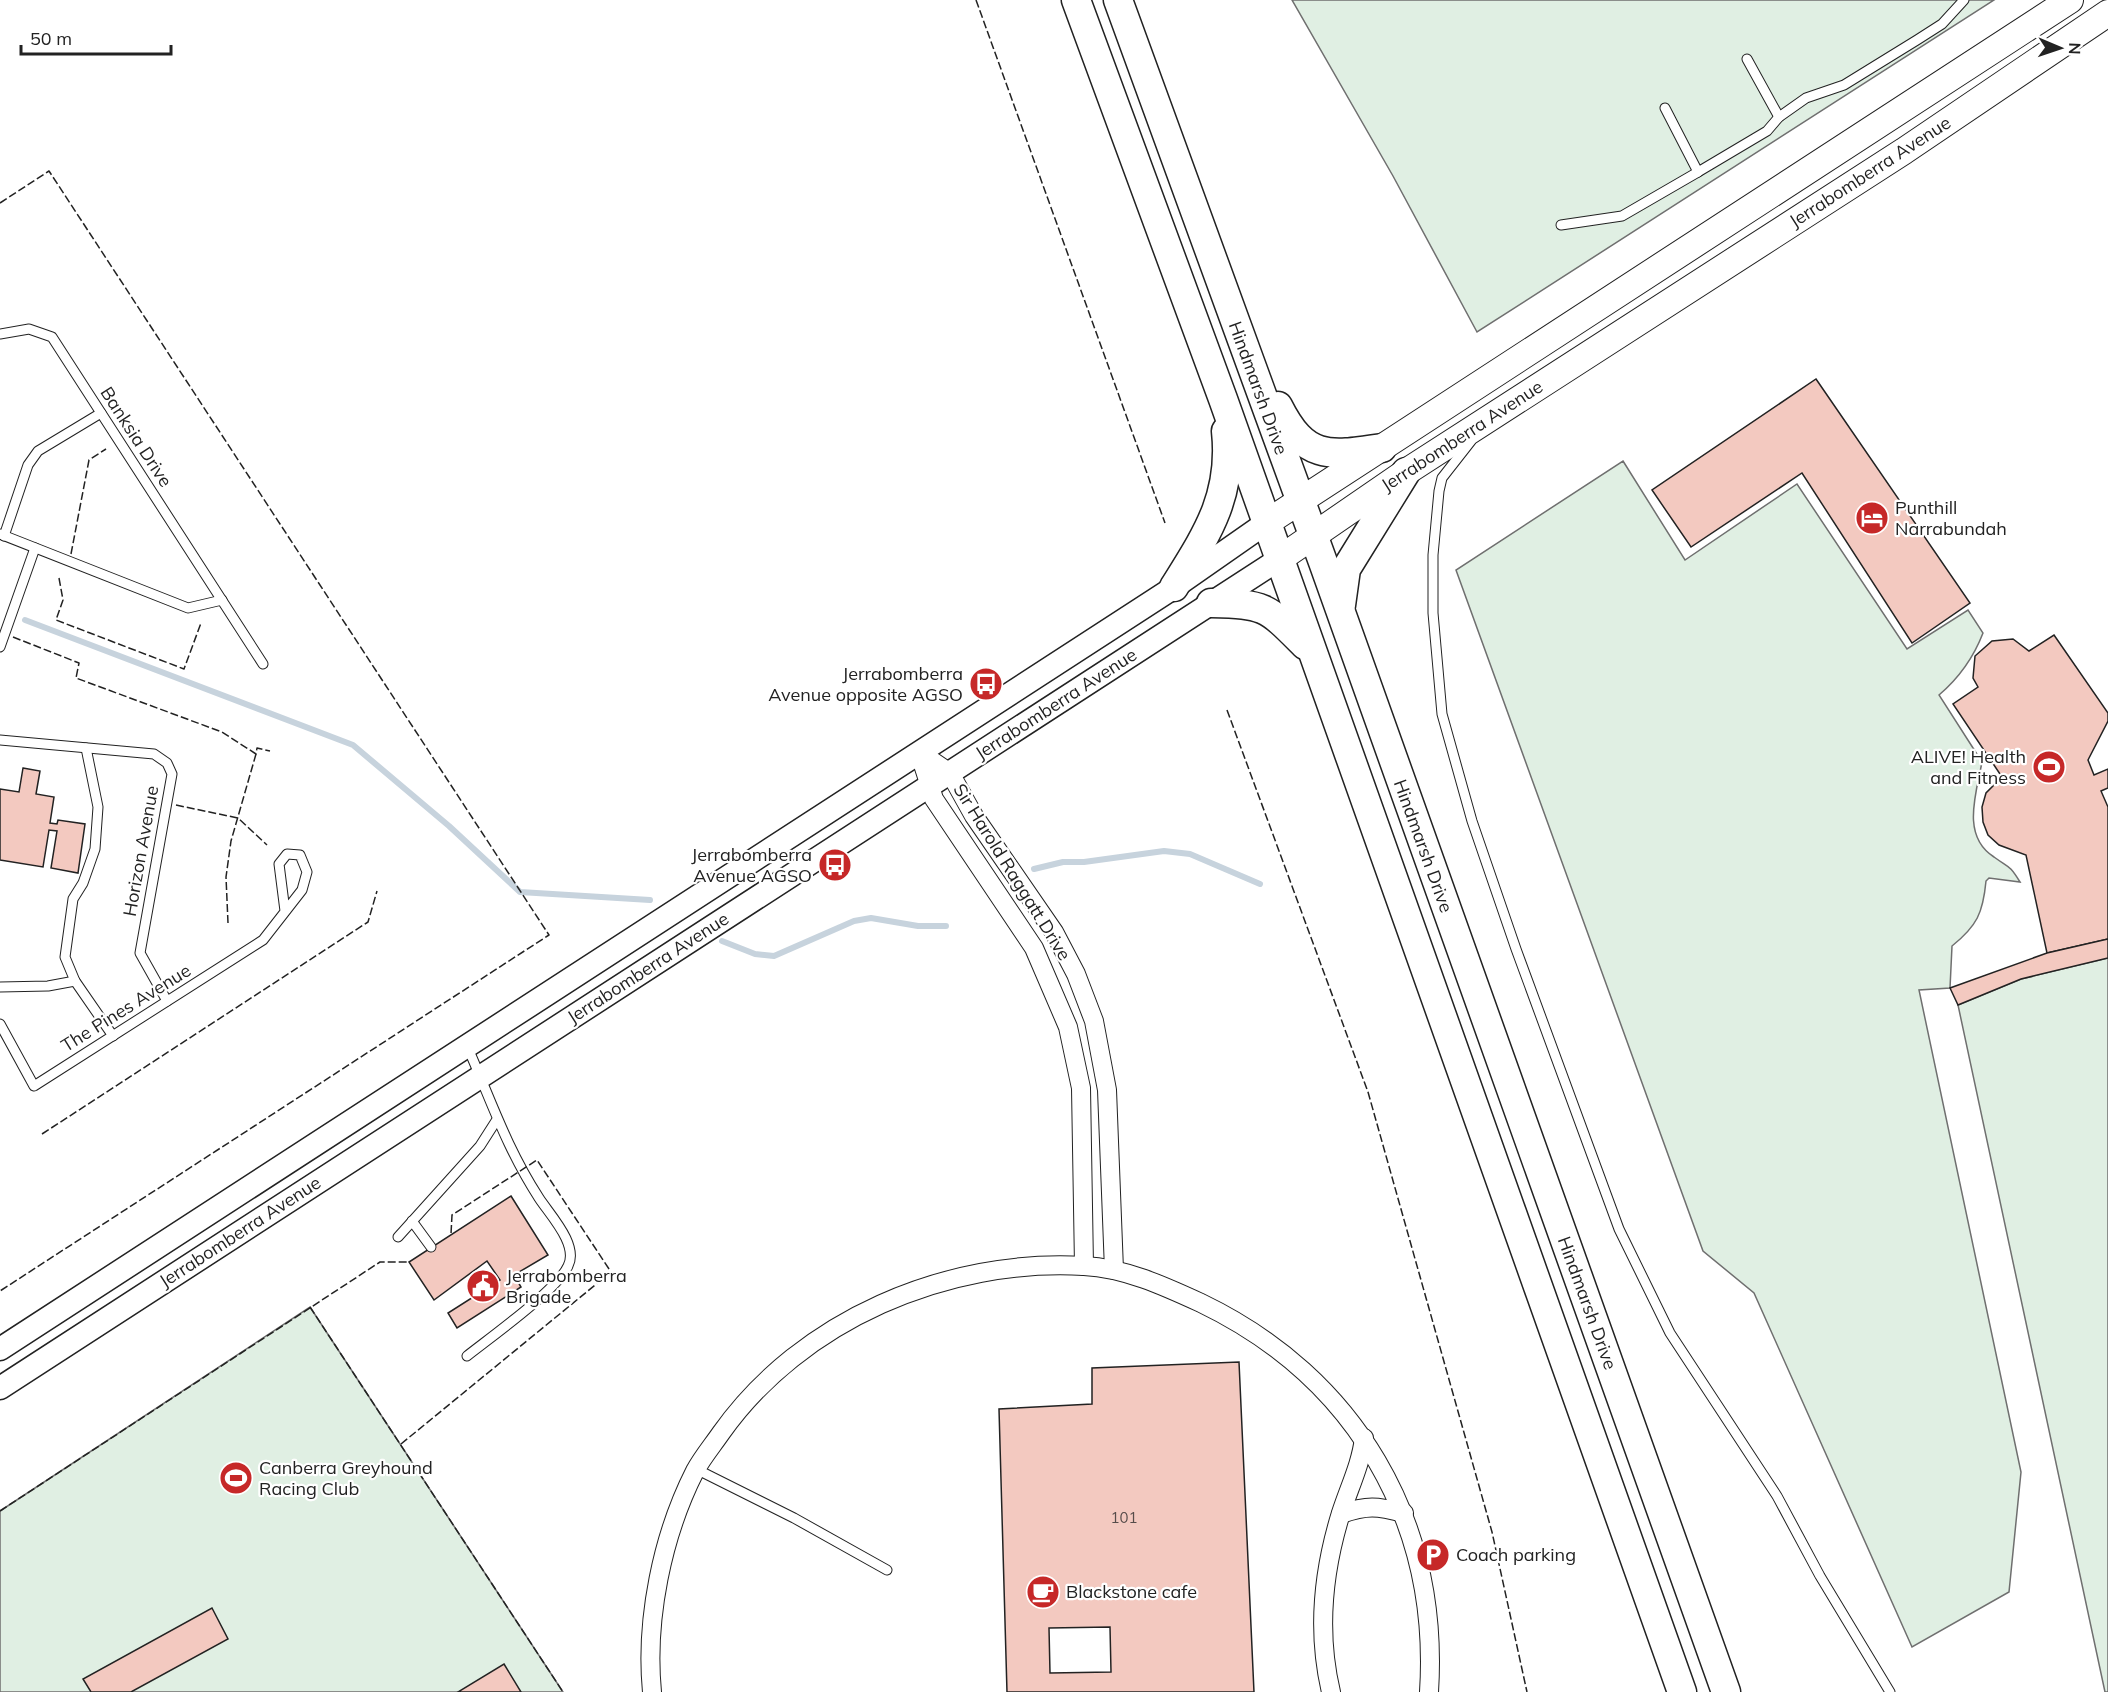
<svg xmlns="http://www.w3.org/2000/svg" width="2108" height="1692" viewBox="0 0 2108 1692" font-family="Mulish,sans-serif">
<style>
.green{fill:#e0efe3;stroke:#6f6f6f;stroke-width:1.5}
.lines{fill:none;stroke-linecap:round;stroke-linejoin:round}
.stream{stroke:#c7d3dd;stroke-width:6}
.building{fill:#f3c9c0;stroke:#222;stroke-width:1.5;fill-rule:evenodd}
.service-casing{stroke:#222;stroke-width:11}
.minor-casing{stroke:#222;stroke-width:20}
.tertiary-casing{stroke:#222;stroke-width:25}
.secondary-casing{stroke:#222;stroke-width:28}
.primary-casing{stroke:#222;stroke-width:31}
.service{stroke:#fff;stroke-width:9}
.minor{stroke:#fff;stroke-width:18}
.tertiary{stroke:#fff;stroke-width:22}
.secondary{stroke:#fff;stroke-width:26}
.primary{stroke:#fff;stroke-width:28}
.fence{stroke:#222;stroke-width:1.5;stroke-dasharray:8 3;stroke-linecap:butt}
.labels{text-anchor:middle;stroke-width:4.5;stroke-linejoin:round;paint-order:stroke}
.number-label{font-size:15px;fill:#564c4a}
.street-label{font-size:18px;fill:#222;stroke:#fff}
.poi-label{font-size:18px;fill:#222;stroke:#fff;text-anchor:start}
</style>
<rect width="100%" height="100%" fill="#fff"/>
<g class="green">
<polygon points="1292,0 1994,0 1477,332 1393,176"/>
<path d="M1623,461L1685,560L1797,484L1907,649L1968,610L1983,633C1973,659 1959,678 1939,695L1982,762C1976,794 1961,836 1994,857C2009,868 2009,864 2020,882L1989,878L1986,881C1983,913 1977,926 1952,946L1950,988L1919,990L2021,1472L2009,1592L1912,1647L1754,1293L1703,1251L1456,570Z"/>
<polygon points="2108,958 2108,1692 2105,1692 1958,1005 2021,979"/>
<polygon points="310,1307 563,1692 0,1692 0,1511"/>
</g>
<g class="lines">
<g class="stream">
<polyline points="25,620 353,745 449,826 520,892 650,900"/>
<polyline points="1034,869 1063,862 1084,862 1164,851 1190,854 1260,884"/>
<polyline points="722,941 755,954 774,956 854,921 871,918 918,926 946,926"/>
</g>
</g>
<g class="building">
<polygon points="1816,379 1970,603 1912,643 1802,473 1691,547 1652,490"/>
<polygon points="2054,635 2108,713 2108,721 2088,760 2094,775 2108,769 2108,788 2101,791 2108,807 2108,939 2047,953 2026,855 1999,845 1988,835 1983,822 1982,807 1986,793 2002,777 1953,704 1978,687 1973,678 1975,656 1992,641 2013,639 2029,651"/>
<polygon points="23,768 40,771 36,794 54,797 50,823 57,824 58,820 85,824 78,873 51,868 57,831 49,830 43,867 0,860 0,789 19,792"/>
<polygon points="2108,939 2108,958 2021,979 1958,1005 1950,988 2047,953"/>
<polygon points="511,1196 548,1255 514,1275 521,1287 457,1328 448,1313 500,1280 487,1261 434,1300 409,1262"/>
<path d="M1239,1362L1254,1692H1007L999,1409L1092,1404V1368ZM1110,1627L1111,1672L1050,1673L1049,1628Z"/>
<polygon points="212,1608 228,1639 131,1692 91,1692 83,1679"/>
<polygon points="504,1664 521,1692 458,1692"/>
</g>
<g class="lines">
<defs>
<g id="service">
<polyline points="1747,59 1779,117"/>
<polyline points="1665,108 1698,172 1767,131 1779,117 1806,98 1844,85 1917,40 1942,24 1964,0"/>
<polyline points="1561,225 1622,216 1698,172"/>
<polyline points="0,334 29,329 52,337 263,664"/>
<polyline points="1471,441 1442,478 1439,491 1433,555 1433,613 1442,714 1472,821 1516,949 1619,1229 1670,1333 1777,1496 1820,1576 1890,1692"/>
<polyline points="0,534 188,608 222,600"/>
<polyline points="4,536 28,465 38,451 101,413"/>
<polyline points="0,647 35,548"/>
<polyline points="0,740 154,754 167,763 172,774 140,953 167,1001"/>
<polyline points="86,748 98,807 95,849 83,883 73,899 65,957 75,981 113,1036"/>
<polyline points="0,987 48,986 75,981"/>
<polyline points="0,1024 34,1086 263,940 302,890 307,872 300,855 287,854 279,864 285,911"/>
<path d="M467,1046C491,1100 506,1147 539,1198C550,1215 579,1245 568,1266C557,1290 491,1337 467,1356"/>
<polyline points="412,1221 431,1247"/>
<polyline points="398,1237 480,1146 496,1121"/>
<polyline points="696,1469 794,1518 887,1570"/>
</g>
<g id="minor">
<polyline points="919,752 950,773 974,816 1054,932 1076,974 1094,1021 1107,1090 1114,1270"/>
<polyline points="919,752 934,799 1034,948 1068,1027 1081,1088 1084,1266"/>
<path d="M1341,1514C1367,1505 1377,1506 1404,1513"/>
<path d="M652,1692C645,1620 662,1536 695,1471C702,1458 712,1446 721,1433C801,1320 947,1258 1084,1266C1125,1268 1164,1286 1201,1303C1355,1377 1440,1521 1429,1692"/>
<path d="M1331,1692C1317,1633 1323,1571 1341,1513C1349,1488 1361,1464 1364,1438"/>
</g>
<g id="tertiary">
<polyline points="0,1349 1170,590 1266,523"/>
<polyline points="0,1388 1278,560"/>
</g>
<g id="secondary">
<polyline points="1266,523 2070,0"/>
<polyline points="1278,560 1406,472 1904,151 2108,13"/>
</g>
<g id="primary">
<polyline points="1076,0 1223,399 1682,1692"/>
<polyline points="1118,0 1323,562 1726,1692"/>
<path d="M1278,406C1305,460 1328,456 1382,448"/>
<path d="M1174,587C1207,534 1233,496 1226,431"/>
<path d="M1211,603C1266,604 1267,607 1305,645"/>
<polyline points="1341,605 1346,569 1406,472"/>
</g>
</defs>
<use href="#service" class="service-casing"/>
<use href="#minor" class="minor-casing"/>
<use href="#tertiary" class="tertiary-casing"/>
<use href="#secondary" class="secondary-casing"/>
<use href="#primary" class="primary-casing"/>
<use href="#service" class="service"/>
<use href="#minor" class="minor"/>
<use href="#tertiary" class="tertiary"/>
<use href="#secondary" class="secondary"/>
<use href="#primary" class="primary"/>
<g class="fence">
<polyline points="976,0 1165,523"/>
<polyline points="0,203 49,171 549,935 0,1291"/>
<polyline points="71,554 89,460 106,449"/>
<polyline points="59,578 63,600 56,620 184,669 201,623"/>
<polyline points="13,637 79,663 76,678 222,732 256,754 257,748 270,751"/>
<polyline points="1227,710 1368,1092 1492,1532 1527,1692"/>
<polyline points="176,805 238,818 267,845"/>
<polyline points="228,923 226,877 231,841 256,754"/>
<polyline points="42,1134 368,922 377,891"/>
<polyline points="310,1307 563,1692"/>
<polyline points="401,1444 611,1272 537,1160 452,1215 451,1234"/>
<polyline points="0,1511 380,1262 409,1262"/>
</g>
</g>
<defs>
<symbol id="hotel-disc" viewBox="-11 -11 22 22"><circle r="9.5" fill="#c62828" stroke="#fff"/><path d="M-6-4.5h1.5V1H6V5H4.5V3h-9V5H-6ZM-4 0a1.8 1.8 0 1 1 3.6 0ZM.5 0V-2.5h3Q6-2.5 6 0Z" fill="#fff"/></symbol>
<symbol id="bus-disc" viewBox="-11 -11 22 22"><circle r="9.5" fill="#c62828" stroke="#fff"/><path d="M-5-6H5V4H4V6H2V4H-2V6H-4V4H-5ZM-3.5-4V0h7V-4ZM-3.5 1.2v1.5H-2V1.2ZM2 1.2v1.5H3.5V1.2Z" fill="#fff"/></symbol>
<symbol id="stadium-disc" viewBox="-11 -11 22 22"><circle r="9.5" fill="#c62828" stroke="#fff"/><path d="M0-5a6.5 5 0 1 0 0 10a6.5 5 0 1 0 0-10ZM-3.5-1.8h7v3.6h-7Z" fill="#fff"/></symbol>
<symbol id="civic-disc" viewBox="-11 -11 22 22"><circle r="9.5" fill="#c62828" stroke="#fff"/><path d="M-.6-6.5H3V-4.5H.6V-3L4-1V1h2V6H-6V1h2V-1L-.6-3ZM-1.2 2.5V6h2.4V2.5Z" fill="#fff"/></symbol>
<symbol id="parking-disc" viewBox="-11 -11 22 22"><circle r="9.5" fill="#c62828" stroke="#fff"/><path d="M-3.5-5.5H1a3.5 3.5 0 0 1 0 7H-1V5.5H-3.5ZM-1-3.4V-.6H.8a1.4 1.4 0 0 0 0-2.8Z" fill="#fff"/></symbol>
<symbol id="cafe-disc" viewBox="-11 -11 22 22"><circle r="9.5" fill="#c62828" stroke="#fff"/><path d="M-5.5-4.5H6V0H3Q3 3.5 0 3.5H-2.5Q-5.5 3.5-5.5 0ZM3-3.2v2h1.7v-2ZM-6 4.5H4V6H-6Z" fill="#fff"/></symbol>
</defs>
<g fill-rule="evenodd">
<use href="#hotel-disc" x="1853" y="499" width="38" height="38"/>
<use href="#bus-disc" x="967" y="665" width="38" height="38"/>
<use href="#stadium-disc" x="2030" y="748" width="38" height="38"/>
<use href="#bus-disc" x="816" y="846" width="38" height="38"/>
<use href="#civic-disc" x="464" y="1267" width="38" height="38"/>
<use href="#stadium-disc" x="217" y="1459" width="38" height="38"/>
<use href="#parking-disc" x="1414" y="1536" width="38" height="38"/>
<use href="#cafe-disc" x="1024" y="1573" width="38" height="38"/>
</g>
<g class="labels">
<g class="number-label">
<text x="1124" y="1523">101</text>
</g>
<g class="street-label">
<text transform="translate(1870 172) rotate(-33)" y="6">Jerrabomberra Avenue</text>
<text transform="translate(1258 388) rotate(70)" y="6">Hindmarsh Drive</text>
<text transform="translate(1462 436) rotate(-33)" y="6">Jerrabomberra Avenue</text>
<text transform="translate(136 437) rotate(57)" y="6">Banksia Drive</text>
<text transform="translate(1056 704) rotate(-33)" y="6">Jerrabomberra Avenue</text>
<text transform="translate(1423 846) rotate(70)" y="6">Hindmarsh Drive</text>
<text transform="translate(141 851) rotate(-80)" y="6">Horizon Avenue</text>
<text transform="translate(1012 872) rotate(58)" y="6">Sir Harold Raggatt Drive</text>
<text transform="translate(648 968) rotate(-33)" y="6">Jerrabomberra Avenue</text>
<text transform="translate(126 1008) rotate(-32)" y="6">The Pines Avenue</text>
<text transform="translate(240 1232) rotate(-33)" y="6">Jerrabomberra Avenue</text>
<text transform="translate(1587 1303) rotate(70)" y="6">Hindmarsh Drive</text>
</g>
<g class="poi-label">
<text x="1895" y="514">Punthill<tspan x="1895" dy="21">Narrabundah</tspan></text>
<text x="963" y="680" text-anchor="end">Jerrabomberra<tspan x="963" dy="21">Avenue opposite AGSO</tspan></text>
<text x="2026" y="763" text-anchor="end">ALIVE! Health<tspan x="2026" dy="21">and Fitness</tspan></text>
<text x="812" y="861" text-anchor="end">Jerrabomberra<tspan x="812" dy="21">Avenue AGSO</tspan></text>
<text x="506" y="1282">Jerrabomberra<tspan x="506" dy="21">Brigade</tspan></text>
<text x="259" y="1474">Canberra Greyhound<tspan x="259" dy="21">Racing Club</tspan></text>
<text x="1456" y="1561">Coach parking</text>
<text x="1066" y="1598">Blackstone cafe</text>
</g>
</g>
<g transform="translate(2060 48) rotate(92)" stroke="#ffffff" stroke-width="4.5" paint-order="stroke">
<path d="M0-4.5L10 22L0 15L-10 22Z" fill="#222222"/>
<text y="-9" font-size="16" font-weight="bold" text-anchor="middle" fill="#222222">N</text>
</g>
<path d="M21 45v9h150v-9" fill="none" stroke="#222222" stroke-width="3"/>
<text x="30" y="45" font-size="18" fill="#222222" stroke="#ffffff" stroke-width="4.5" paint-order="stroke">50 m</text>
</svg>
